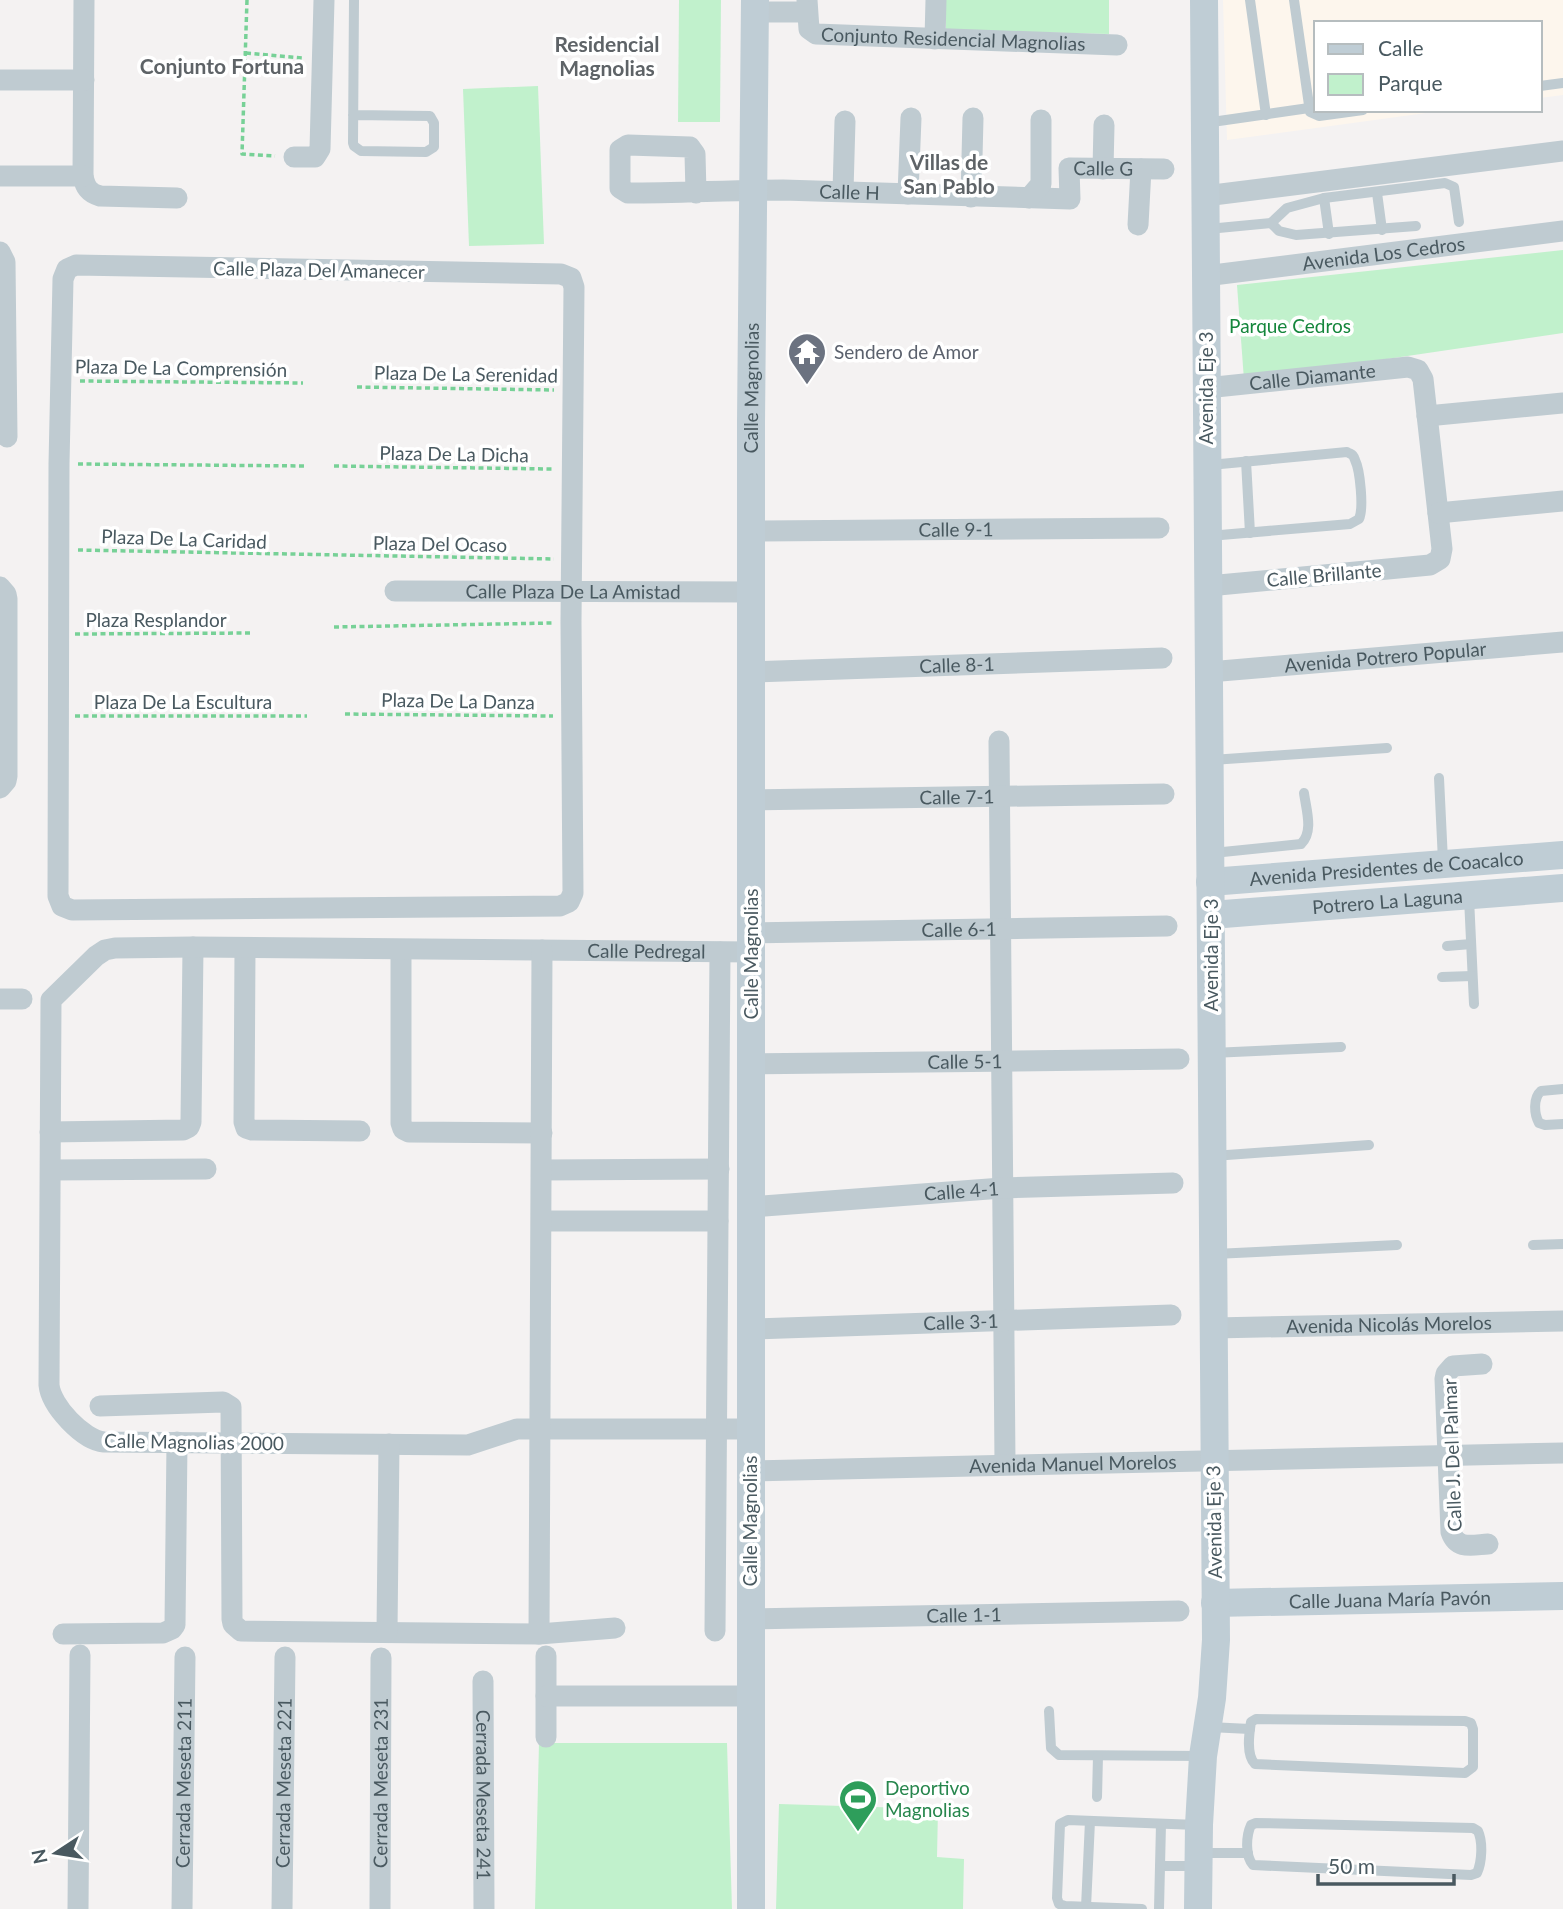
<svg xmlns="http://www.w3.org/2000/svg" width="1563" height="1909" viewBox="0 0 1563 1909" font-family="Lato,sans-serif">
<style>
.commercial{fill:#fdf6ed}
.green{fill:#c1f1cc}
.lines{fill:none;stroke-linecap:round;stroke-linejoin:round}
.path{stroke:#77d197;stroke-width:3.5;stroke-dasharray:5 3.5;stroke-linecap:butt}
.lane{stroke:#bfcbd1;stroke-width:10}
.street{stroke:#bfcbd1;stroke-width:21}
.secondary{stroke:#bfcdd5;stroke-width:28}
.labels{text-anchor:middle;stroke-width:7;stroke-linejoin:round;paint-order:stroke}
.street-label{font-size:19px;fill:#495960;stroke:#fff}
.park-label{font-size:19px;fill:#15863c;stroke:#fff}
.worship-label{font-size:19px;fill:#5b616d;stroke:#fff;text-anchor:start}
.leisure-label{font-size:19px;fill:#27864d;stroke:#fff;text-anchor:start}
.neighbourhood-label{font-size:21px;font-weight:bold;fill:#5e6367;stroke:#fff}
</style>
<rect width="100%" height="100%" fill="#f4f2f2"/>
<polygon class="commercial" points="1223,0 1563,0 1563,95 1540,98 1540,23 1316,23 1316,110 1448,110 1227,140"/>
<g class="green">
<polygon points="679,0 721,0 720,122 678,122"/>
<polygon points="946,0 1109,0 1109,34 946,30"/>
<polygon points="538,86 544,244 469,246 463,89"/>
<polygon points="1563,250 1563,333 1244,380 1237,285"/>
<polygon points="539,1743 727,1743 732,1909 535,1909"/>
<polygon points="779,1804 938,1809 937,1857 964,1859 963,1909 776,1909"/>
</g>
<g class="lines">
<g class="path">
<polyline points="247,0 242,154 275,156"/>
<polyline points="246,53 303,58"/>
<polyline points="80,381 303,383"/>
<polyline points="357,387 554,390"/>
<polyline points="78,464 307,466"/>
<polyline points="334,466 552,469"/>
<polyline points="78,550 554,559"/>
<polyline points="334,627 552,623"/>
<polyline points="75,634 253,633"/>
<polyline points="345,714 553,716"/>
<polyline points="75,716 307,716"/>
</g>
<g class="lane">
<polyline points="1250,0 1266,115"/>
<polyline points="1294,0 1310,112 1319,116 1363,110"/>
<polyline points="1540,86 1563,83"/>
<polyline points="353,115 430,116 434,123 434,147 426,152 361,151 354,146 353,143 354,0"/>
<polyline points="1205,123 1309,108"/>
<polyline points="1377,193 1382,230"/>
<polyline points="1324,198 1329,234"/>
<polyline points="1271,223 1279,231 1296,235 1416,226"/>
<polyline points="1208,229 1271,223 1287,208 1324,198 1445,183 1454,187 1459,222"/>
<polyline points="1246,461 1250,533"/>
<path d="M1209,536L1350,524L1359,519C1364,508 1360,470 1355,460C1353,454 1352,455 1347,452L1210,465"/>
<polyline points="1212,760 1387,748"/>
<polyline points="1439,778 1443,861"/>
<path d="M1213,853L1301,844C1314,832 1306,809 1304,793"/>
<polyline points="1469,898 1474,1004"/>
<polyline points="1447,946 1471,944"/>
<polyline points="1442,977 1472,976"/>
<polyline points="1212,1053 1341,1047"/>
<path d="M1563,1089L1541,1091C1533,1098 1534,1114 1539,1123L1545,1125L1563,1124"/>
<polyline points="1213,1156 1369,1145"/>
<polyline points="1533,1245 1563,1244"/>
<polyline points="1215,1254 1397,1245"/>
<polyline points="1049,1711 1051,1748 1059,1755 1203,1756"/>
<path d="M1256,1719L1465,1721L1471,1723L1473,1729V1767L1465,1773L1255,1764C1246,1755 1249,1734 1251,1722Z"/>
<polyline points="1209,1727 1250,1729"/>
<polyline points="1097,1797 1098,1756"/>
<path d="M1256,1823L1473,1828L1478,1831C1483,1842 1482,1862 1477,1873L1471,1875L1253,1865C1245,1856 1246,1836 1251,1825Z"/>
<polyline points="1201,1853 1248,1853"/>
<polyline points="1160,1866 1198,1866"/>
<polyline points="1086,1907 1090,1821"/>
<polyline points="1142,1909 1065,1906 1059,1904 1057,1898 1060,1824 1068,1820 1197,1825"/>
<polyline points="1159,1909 1161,1824"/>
</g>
<g class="street">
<path d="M84,0L83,176C85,187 89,193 100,196L177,198"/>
<path id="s1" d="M807,0L809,29L816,34L1117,45"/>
<polyline points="755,12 807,12"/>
<polyline points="935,39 936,0"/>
<polyline points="0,80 84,80"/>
<polyline points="294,157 315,157 320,149 324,0"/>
<polyline points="1103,169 1104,125"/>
<polyline points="0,176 83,176"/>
<polyline points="843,191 845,121"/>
<path id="s2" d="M696,193L695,154L690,147L628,145L620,150V188L628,193C680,193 732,190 783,190L1070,199L1069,168L1164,169"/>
<polyline points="908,194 911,118"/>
<polyline points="1205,196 1563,151"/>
<polyline points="971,197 973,118"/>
<polyline points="1029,198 1041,184 1041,120"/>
<polyline points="1138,225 1141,169"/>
<polyline points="0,252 5,262 7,437"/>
<polygon points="76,265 561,274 571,278 574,287 571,622 573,893 569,902 560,906 72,910 62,906 58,896 59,464 63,279 67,269"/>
<path id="s3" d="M1205,276L1563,231"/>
<path id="s4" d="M1206,388L1408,367L1418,370L1423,379L1442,549L1440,559L1430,565L1208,586"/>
<polyline points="1427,416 1563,403"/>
<polyline points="1438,513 1563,501"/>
<path id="s5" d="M751,531L1159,528"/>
<polyline points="0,587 6,594 7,599 7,776 6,781 0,788"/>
<path id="s6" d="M395,591L751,592"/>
<path id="s7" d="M751,672L1162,658"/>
<path id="s8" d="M1209,672L1563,642"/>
<polyline points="999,741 1005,1463"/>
<path id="s9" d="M751,800L1164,794"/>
<path id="s10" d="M751,933L1167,926"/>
<polyline points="245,949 244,1122 246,1128 252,1130 360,1131"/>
<polyline points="401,951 401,1123 403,1129 409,1132 542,1133"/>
<polyline points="0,999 22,999"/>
<path id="s11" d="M751,1064L1179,1059"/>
<polyline points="50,1132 183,1130 189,1127 191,1122 193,947"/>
<polyline points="51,1170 206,1169"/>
<polyline points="542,1170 719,1169"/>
<path id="s12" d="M750,1207L1002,1188L1173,1183"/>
<polyline points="542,1221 718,1221"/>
<path id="s13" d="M1214,1328L1563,1321"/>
<path id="s14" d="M751,1329L1171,1315"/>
<path d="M1482,1364L1453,1366L1446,1374L1445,1379L1451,1532C1457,1550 1472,1545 1488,1544"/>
<polyline points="100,1406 223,1402 231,1407 232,1619 233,1624 241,1631 539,1634 615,1628"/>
<path id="s15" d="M750,1429H517L468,1445L104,1442C83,1440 51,1406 49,1385L51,1000L96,956L105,950L115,948L193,947L751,952"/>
<path id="s16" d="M749,1471L1563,1453"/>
<path id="s17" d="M749,1619L1179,1611"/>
<polyline points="715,1631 720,952"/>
<polyline points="387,1632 389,1444"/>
<polyline points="63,1634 163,1633 172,1629 175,1625 177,1442"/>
<polyline points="539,1634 542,950"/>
<polyline points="546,1656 546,1737"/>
<path id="s18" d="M483,1681L484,1909"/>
<polyline points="546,1696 750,1696"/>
<polyline points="78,1909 80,1655"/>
<path id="s19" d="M182,1909L185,1657"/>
<path id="s20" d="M282,1909L285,1657"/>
<path id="s21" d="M380,1909L381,1658"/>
</g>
<g class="secondary">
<path id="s22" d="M1210,882L1563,855"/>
<path id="s23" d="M1211,915L1563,888"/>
<path id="s24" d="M1215,1603L1563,1596"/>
<path id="s25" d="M751,1909V422L755,0"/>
<polyline points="1198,1909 1199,1825 1203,1756 1212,1698 1216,1640 1204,0"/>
</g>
</g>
<defs>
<symbol id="temple-pin" viewBox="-11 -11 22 30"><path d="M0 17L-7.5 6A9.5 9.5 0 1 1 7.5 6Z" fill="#6b7280" stroke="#fff"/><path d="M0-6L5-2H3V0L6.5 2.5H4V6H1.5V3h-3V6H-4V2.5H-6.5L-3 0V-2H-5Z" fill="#fff"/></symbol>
<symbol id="stadium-pin" viewBox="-11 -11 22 30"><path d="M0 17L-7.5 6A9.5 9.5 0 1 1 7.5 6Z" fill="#2e9e5b" stroke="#fff"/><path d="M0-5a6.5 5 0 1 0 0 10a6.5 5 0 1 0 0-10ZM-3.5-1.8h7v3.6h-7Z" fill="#fff"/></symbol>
</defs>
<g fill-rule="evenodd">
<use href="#temple-pin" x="785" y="330" width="44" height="60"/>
<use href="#stadium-pin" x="836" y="1777" width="44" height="60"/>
</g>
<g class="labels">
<g class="street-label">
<text dy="7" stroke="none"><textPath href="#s1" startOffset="175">Conjunto Residencial Magnolias</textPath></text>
<text dy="7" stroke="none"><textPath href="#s2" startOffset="674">Calle G</textPath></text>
<text dy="7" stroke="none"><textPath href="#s2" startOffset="388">Calle H</textPath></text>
<text dy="7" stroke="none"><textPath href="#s3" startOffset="180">Avenida Los Cedros</textPath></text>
<text transform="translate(319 270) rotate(1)" y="7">Calle Plaza Del Amanecer</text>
<text transform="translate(181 368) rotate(1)" y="7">Plaza De La Comprensión</text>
<text transform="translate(466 374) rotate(1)" y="7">Plaza De La Serenidad</text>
<text dy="7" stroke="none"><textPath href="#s4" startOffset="107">Calle Diamante</textPath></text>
<text dy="7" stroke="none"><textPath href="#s25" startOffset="1521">Calle Magnolias</textPath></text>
<text transform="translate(1206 388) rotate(-90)" y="7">Avenida Eje 3</text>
<text transform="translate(454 454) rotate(1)" y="7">Plaza De La Dicha</text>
<text dy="7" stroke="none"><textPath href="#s5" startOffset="205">Calle 9-1</textPath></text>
<text transform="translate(184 539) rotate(2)" y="7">Plaza De La Caridad</text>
<text transform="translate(440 544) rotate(1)" y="7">Plaza Del Ocaso</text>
<text transform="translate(1324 575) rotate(-5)" y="7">Calle Brillante</text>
<text dy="7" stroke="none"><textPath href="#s6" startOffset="178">Calle Plaza De La Amistad</textPath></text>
<text x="156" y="627">Plaza Resplandor</text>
<text dy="7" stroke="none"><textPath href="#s8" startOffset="177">Avenida Potrero Popular</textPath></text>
<text dy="7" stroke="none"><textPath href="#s7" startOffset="206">Calle 8-1</textPath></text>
<text transform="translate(458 701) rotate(1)" y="7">Plaza De La Danza</text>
<text x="183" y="709">Plaza De La Escultura</text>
<text dy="7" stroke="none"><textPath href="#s9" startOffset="206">Calle 7-1</textPath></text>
<text dy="7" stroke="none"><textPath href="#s22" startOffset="177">Avenida Presidentes de Coacalco</textPath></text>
<text dy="7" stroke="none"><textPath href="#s23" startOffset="177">Potrero La Laguna</textPath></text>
<text dy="7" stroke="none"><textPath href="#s10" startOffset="208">Calle 6-1</textPath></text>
<text dy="7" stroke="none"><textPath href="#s15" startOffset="1732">Calle Pedregal</textPath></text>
<text transform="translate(751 954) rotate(-90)" y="7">Calle Magnolias</text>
<text transform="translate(1211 955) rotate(-90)" y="7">Avenida Eje 3</text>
<text dy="7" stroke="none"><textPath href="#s11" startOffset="214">Calle 5-1</textPath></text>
<text dy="7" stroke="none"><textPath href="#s12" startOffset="212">Calle 4-1</textPath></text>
<text dy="7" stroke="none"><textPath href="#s14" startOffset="210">Calle 3-1</textPath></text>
<text dy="7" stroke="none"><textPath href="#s13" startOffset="175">Avenida Nicolás Morelos</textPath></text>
<text transform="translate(194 1442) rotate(1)" y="7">Calle Magnolias 2000</text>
<text transform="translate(1452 1455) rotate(-92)" y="7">Calle J. Del Palmar</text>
<text dy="7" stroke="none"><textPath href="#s16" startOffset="324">Avenida Manuel Morelos</textPath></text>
<text transform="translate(750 1521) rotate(-90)" y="7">Calle Magnolias</text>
<text transform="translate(1214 1522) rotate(-91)" y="7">Avenida Eje 3</text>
<text dy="7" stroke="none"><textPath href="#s24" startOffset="175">Calle Juana María Pavón</textPath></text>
<text dy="7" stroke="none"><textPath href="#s17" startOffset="215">Calle 1-1</textPath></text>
<text dy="7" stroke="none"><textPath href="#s19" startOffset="126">Cerrada Meseta 211</textPath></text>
<text dy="7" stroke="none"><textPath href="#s20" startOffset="126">Cerrada Meseta 221</textPath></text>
<text dy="7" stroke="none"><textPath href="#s21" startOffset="126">Cerrada Meseta 231</textPath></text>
<text dy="7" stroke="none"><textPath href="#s18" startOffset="114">Cerrada Meseta 241</textPath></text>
</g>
<g class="park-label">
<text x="1290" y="333">Parque Cedros</text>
</g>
<g class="worship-label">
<text x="834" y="359">Sendero de Amor</text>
</g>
<g class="leisure-label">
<text x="885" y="1795">Deportivo<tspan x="885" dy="22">Magnolias</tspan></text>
</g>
<g class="neighbourhood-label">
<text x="607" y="52">Residencial<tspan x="607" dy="24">Magnolias</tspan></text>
<text x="222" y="74">Conjunto Fortuna</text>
<text x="949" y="170">Villas de<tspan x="949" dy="24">San Pablo</tspan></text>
</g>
</g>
<rect x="1314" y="21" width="228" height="91" fill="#ffffff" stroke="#b6bdbf" stroke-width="2"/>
<rect x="1328" y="44" width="35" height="10" fill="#bfcdd5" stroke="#b6bdbf" stroke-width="2"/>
<text x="1378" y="56" font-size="21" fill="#495960">Calle</text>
<rect x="1328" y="74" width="35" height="21" fill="#c1f1cc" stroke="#b6bdbf" stroke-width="2"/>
<text x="1378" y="91" font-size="21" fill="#495960">Parque</text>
<g transform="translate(56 1853) rotate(258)" stroke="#ffffff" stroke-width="5" paint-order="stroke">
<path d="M0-5L12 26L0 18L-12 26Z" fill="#495960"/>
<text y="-10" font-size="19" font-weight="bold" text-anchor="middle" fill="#495960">N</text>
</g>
<path d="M1318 1874v10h136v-10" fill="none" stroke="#495960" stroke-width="3.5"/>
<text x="1328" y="1874" font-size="21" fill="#495960" stroke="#ffffff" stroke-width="5" paint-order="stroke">50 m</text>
</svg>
